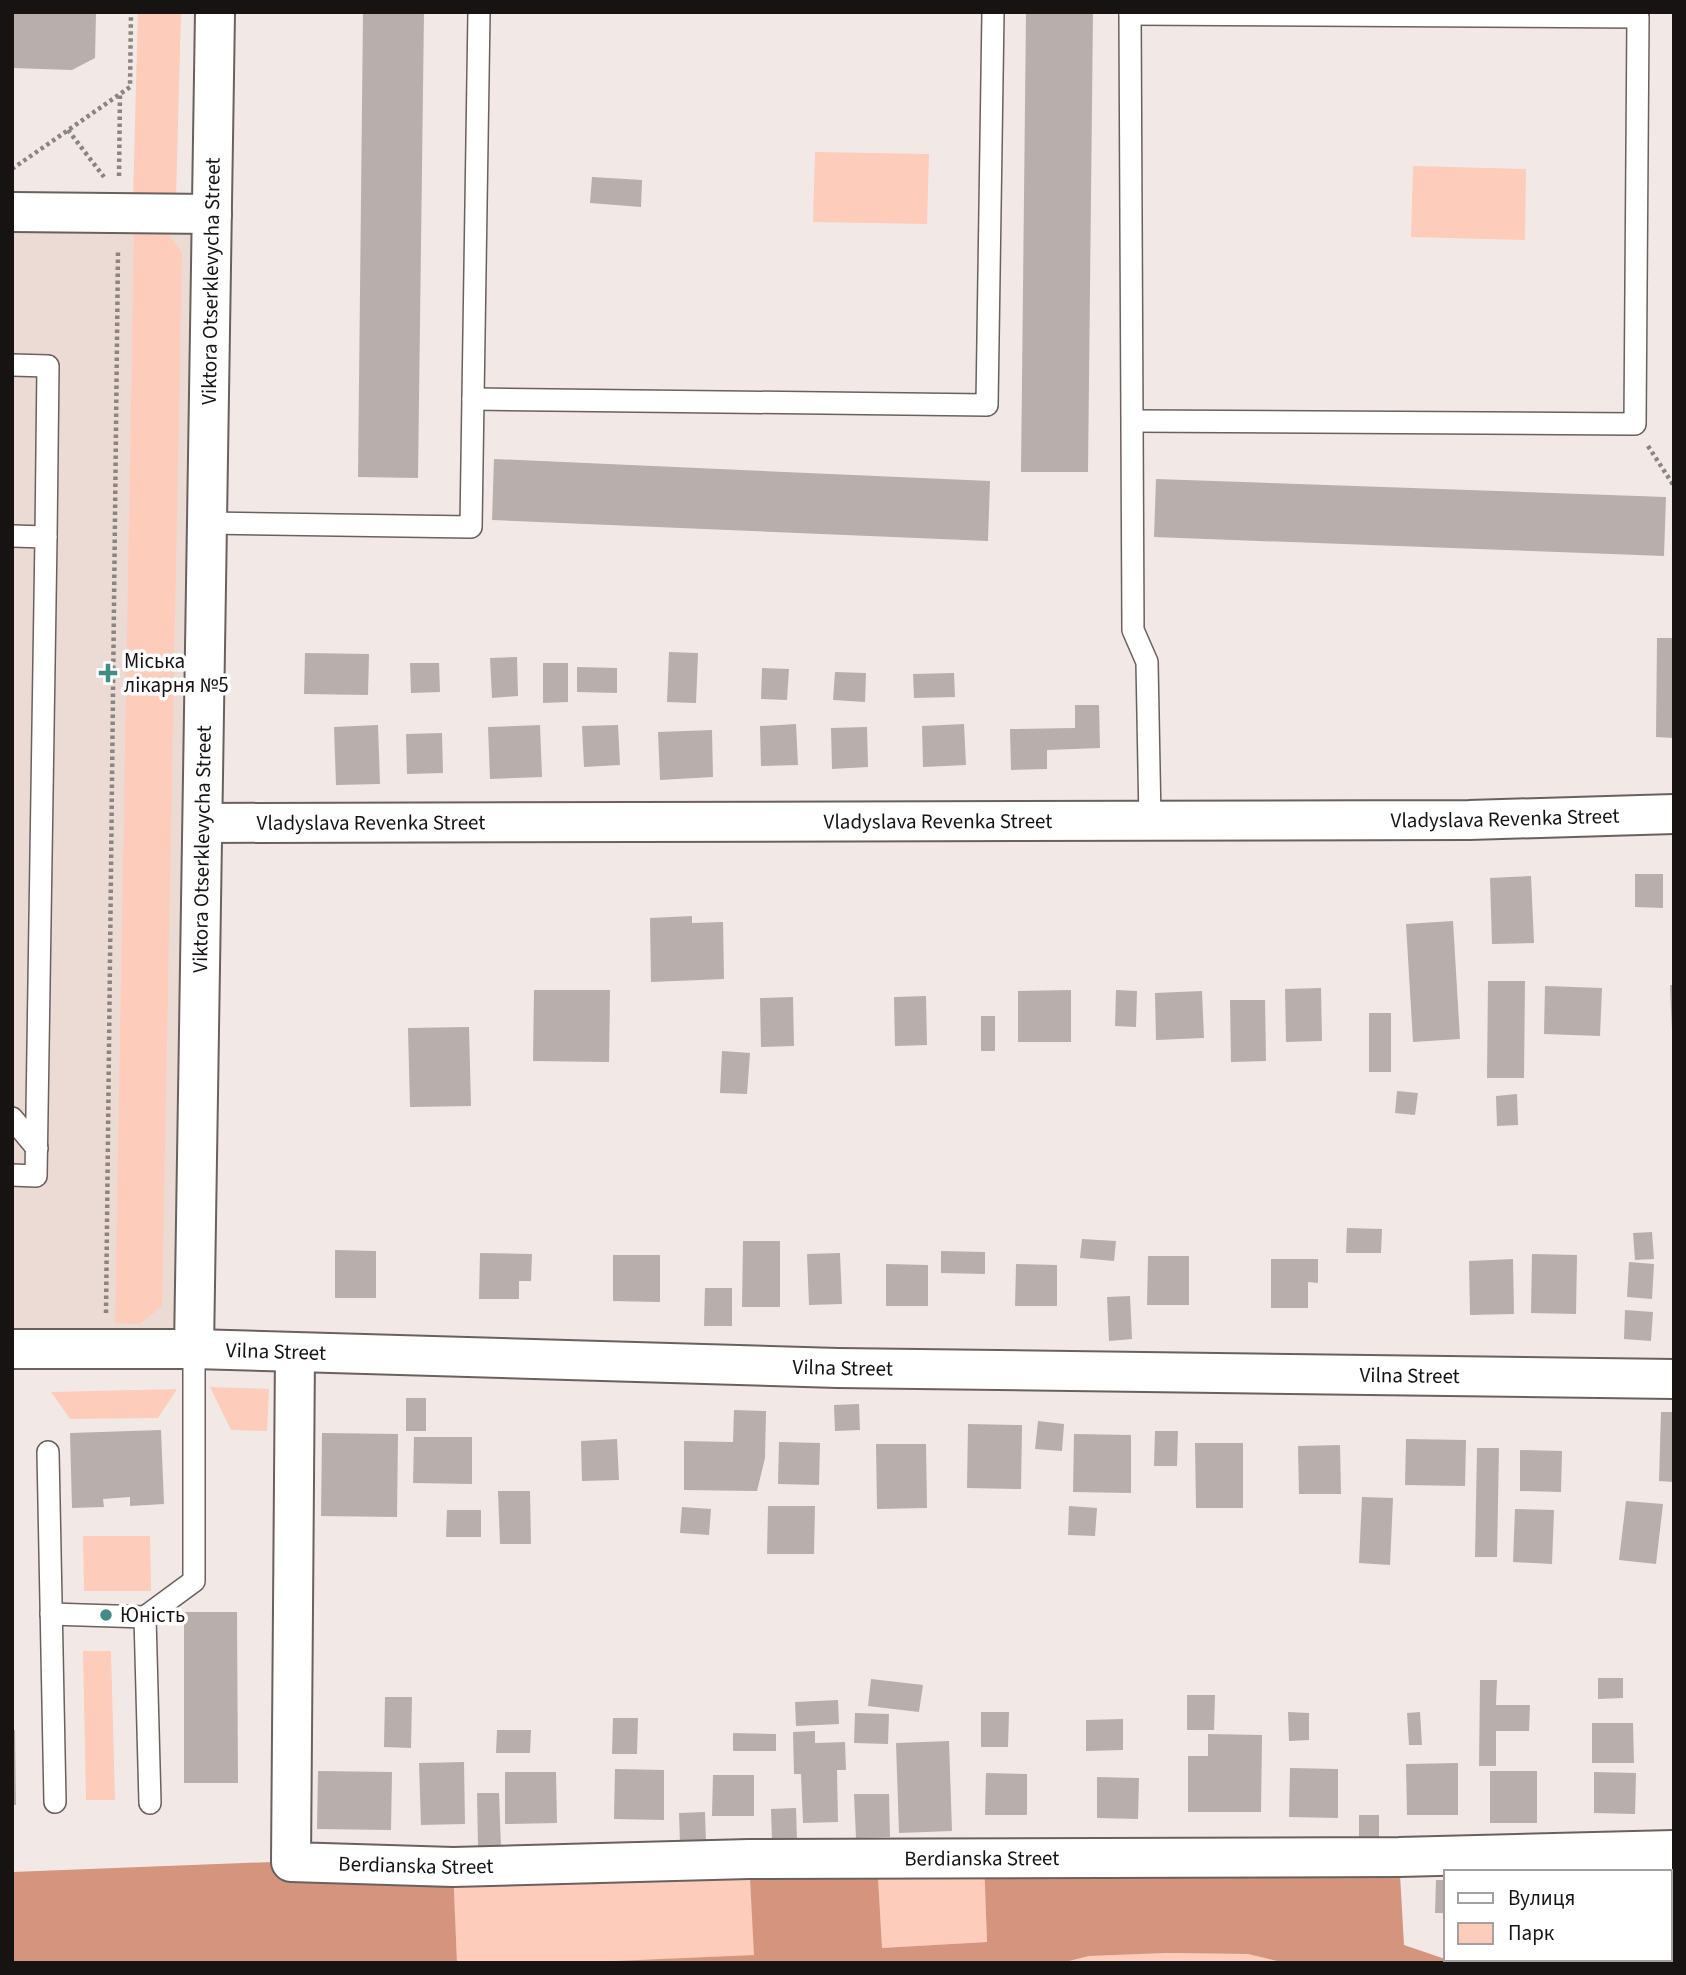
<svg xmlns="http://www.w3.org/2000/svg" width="1686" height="1975" viewBox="0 0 1686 1975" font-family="'Source Sans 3',sans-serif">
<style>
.built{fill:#ecdbd5}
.green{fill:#fdccbb}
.forest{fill:#d4947e}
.building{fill:#b8afac}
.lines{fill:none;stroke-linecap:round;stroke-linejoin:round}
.lane-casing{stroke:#69615e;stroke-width:24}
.street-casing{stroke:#69615e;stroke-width:42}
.path{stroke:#8a8482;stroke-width:4.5;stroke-dasharray:3.5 3.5;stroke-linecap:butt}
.lane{stroke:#fff;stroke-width:21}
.street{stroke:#fff;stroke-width:38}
.poi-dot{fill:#448b87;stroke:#fff;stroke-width:2.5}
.labels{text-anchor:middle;stroke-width:7;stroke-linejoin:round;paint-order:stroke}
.street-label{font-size:21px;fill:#161312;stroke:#fff}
.poi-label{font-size:21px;fill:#161312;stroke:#fff;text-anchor:start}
</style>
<rect width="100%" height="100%" fill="#f2e9e6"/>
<polygon class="built" points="12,212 212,214 194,1349 12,1349"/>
<g class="green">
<polygon points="138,12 181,12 176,199 133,199"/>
<polygon points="815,152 929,154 927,224 813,222"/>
<polygon points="1413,166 1526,169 1525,240 1411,237"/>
<polygon points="134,232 167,233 182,252 162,1306 140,1324 115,1323"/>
<polygon points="210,1387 269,1389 267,1431 231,1430"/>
<polygon points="177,1389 158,1418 70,1419 51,1392"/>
<polygon points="150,1536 151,1591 84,1591 83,1536"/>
<polygon points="83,1651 111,1651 115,1800 86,1800"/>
<polygon points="749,1859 755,1955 567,1963 457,1963 453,1867"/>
<polygon points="877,1859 984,1860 987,1942 882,1948"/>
<polygon points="1167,1953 1248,1954 1285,1963 1061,1963 1089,1956"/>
</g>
<g class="forest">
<polygon points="1399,1857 1404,1945 1457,1963 1285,1963 1248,1954 1167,1953 1089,1956 1061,1963 567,1963 754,1955 749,1859 877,1859 882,1948 987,1942 984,1860"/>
<polygon points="272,1862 453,1867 457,1963 12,1963 12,1872"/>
</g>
<g class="building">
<polygon points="12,12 96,12 95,58 72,70 12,68"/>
<polygon points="363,12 424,12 418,478 358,477"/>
<polygon points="1026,12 1093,12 1088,472 1021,472"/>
<polygon points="592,177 642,180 641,207 590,203"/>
<polygon points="494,459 990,481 988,541 492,520"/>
<polygon points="1156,479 1666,497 1664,556 1154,537"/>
<polygon points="1657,638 1674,638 1674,738 1656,737"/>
<polygon points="669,652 698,653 696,703 667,702"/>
<polygon points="305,653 369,654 368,695 304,694"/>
<polygon points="517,657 518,696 492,698 490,658"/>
<polygon points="410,663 439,663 440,692 411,693"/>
<polygon points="543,663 568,663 568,702 543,703"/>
<polygon points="577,667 617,668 617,693 577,692"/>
<polygon points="762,668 789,669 787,700 761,699"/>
<polygon points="835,672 866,673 865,702 833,700"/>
<polygon points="954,673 955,697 914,698 913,674"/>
<polygon points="1075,705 1099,705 1100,748 1047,750 1047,769 1011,770 1010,729 1075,728"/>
<polygon points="796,724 798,765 761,766 760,726"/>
<polygon points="964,724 966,765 923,767 922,726"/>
<polygon points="378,725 380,784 336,785 334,727"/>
<polygon points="540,725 542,777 490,779 488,727"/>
<polygon points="618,725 620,765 584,767 582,726"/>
<polygon points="867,727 868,767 832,769 831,728"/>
<polygon points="712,730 713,777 660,780 658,732"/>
<polygon points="442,733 443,773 407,774 406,734"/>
<polygon points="1635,874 1663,874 1663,908 1635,907"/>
<polygon points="1531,876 1534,943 1492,944 1490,878"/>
<polygon points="692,916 692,923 723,922 724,979 651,982 650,918"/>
<polygon points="1453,921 1460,1039 1413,1042 1406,924"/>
<polygon points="1488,981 1525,981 1524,1078 1487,1078"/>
<polygon points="1670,985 1674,985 1674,1031 1672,1031"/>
<polygon points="1545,986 1602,988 1600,1036 1544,1034"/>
<polygon points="1321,988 1322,1041 1286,1042 1285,989"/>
<polygon points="534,990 610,990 609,1062 533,1061"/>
<polygon points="1071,990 1071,1042 1018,1042 1018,991"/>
<polygon points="1116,990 1137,991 1136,1027 1115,1026"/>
<polygon points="1202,991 1204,1038 1156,1040 1155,993"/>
<polygon points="926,996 927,1045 895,1046 894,997"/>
<polygon points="793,997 794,1046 761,1047 760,998"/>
<polygon points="1230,1000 1265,1000 1266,1061 1231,1062"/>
<rect x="1369" y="1013" width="22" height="59"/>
<rect x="981" y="1016" width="14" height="35"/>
<polygon points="469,1027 471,1106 410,1107 408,1028"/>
<polygon points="722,1051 750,1053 747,1094 720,1093"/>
<polygon points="1397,1091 1418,1093 1415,1115 1395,1113"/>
<polygon points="1517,1094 1518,1125 1497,1126 1496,1096"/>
<polygon points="1347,1228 1382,1229 1381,1253 1346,1253"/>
<polygon points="1652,1232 1654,1259 1635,1260 1633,1233"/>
<polygon points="1082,1239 1116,1241 1114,1261 1080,1258"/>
<polygon points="743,1241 780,1241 780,1307 742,1307"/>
<polygon points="335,1250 376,1251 376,1298 335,1298"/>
<polygon points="941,1251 985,1252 985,1274 941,1273"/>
<polygon points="480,1253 532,1254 531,1281 519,1281 519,1299 479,1299"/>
<polygon points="840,1253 842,1304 809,1305 807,1254"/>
<polygon points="1532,1254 1577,1255 1576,1314 1531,1313"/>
<polygon points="613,1255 660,1255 660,1302 613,1301"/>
<polygon points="1148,1256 1189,1256 1189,1305 1147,1305"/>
<polygon points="1271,1259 1318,1259 1318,1283 1308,1282 1308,1308 1271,1308"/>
<polygon points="1513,1259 1514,1314 1470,1315 1469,1261"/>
<polygon points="1629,1262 1654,1264 1652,1299 1627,1297"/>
<polygon points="886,1264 928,1265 928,1306 886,1306"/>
<polygon points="1016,1264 1057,1265 1057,1306 1015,1306"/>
<polygon points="705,1288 732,1288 732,1326 704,1326"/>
<polygon points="1130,1296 1132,1339 1109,1341 1107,1297"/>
<polygon points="1625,1310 1653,1312 1651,1341 1624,1339"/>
<rect x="406" y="1398" width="20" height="33"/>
<polygon points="859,1404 860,1430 835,1431 834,1405"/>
<polygon points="734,1410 766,1411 765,1458 757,1491 684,1490 684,1441 733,1442"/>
<polygon points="1661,1412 1674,1412 1674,1482 1659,1481"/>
<polygon points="1038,1421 1064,1424 1062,1451 1035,1449"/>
<polygon points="968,1424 1022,1425 1021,1489 967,1488"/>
<polygon points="161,1430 164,1504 130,1506 130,1497 103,1499 104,1507 72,1508 70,1433"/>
<polygon points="1155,1431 1178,1431 1177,1466 1154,1466"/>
<polygon points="322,1433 398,1434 397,1517 321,1516"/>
<polygon points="1074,1434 1131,1435 1131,1493 1073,1492"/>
<polygon points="414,1437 472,1437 472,1484 413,1483"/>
<polygon points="617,1439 619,1480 582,1481 581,1441"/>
<polygon points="1406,1439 1466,1440 1465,1486 1405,1485"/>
<polygon points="779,1442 820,1443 819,1485 778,1484"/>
<polygon points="1195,1443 1243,1443 1243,1508 1196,1508"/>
<polygon points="876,1444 926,1444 927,1508 877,1509"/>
<polygon points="1340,1445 1341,1494 1299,1494 1298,1446"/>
<polygon points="1477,1448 1499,1448 1497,1557 1475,1557"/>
<polygon points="1520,1450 1562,1451 1561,1492 1520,1491"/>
<polygon points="498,1491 530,1491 531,1544 500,1544"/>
<polygon points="1362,1497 1393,1498 1390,1565 1359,1563"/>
<polygon points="1626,1501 1663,1504 1656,1564 1619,1560"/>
<polygon points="768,1506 815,1506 814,1554 767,1554"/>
<polygon points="1069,1506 1097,1508 1095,1536 1068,1535"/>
<polygon points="682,1507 711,1509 709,1535 680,1533"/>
<polygon points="1515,1509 1554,1510 1552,1564 1513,1562"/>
<polygon points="447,1510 481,1510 481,1537 446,1537"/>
<polygon points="184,1612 237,1612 238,1783 184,1783"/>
<polygon points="1598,1678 1623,1678 1623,1698 1598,1699"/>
<polygon points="871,1679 923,1685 919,1712 868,1706"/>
<polygon points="1480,1680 1497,1680 1496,1705 1530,1705 1529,1731 1496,1731 1496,1766 1479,1766"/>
<polygon points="1187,1695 1215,1695 1214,1730 1187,1730"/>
<polygon points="385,1697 412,1697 411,1748 384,1747"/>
<polygon points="838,1700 839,1724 796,1726 795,1702"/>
<polygon points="981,1712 1009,1712 1008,1747 981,1747"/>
<polygon points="1288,1712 1309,1713 1309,1740 1289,1741"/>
<polygon points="1420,1712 1422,1745 1409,1745 1407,1713"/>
<polygon points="855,1713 889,1714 888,1744 854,1743"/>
<polygon points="613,1718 638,1718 637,1754 612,1754"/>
<polygon points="1123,1719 1123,1750 1086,1751 1086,1720"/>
<polygon points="1592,1723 1633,1723 1634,1763 1592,1763"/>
<polygon points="12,1730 15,1730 16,1805 12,1805"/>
<polygon points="497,1730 531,1730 530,1753 496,1753"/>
<polygon points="815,1731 815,1743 845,1742 846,1770 837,1770 838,1822 803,1823 801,1774 794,1774 793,1732"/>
<polygon points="733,1733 776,1734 776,1751 733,1751"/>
<polygon points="1208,1734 1262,1735 1261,1812 1188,1812 1188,1756 1208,1756"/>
<polygon points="949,1741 952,1831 899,1833 896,1743"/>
<polygon points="464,1762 465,1824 421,1825 419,1763"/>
<polygon points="1458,1763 1458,1815 1407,1815 1406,1764"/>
<polygon points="1290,1768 1338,1769 1338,1818 1289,1817"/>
<polygon points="615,1769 664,1770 664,1820 614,1819"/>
<polygon points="318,1771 392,1772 391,1830 317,1829"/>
<rect x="1490" y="1771" width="47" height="52"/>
<polygon points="505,1772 556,1772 557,1823 505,1824"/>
<polygon points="1594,1772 1636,1773 1635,1814 1594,1813"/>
<polygon points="986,1773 1027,1774 1027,1815 985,1815"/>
<polygon points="713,1775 754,1775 754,1816 712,1816"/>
<polygon points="1097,1777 1139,1778 1138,1819 1097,1818"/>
<polygon points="477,1793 499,1793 501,1848 478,1848"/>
<polygon points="854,1794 889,1794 890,1837 856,1838"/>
<polygon points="796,1808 797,1841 772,1842 771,1809"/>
<polygon points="705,1812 706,1845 680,1845 679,1813"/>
<rect x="1359" y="1815" width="20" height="28"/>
<polygon points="1436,1880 1446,1880 1446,1913 1435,1913"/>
<polygon points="1670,1890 1674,1891 1674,1945 1670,1945"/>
</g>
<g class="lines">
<defs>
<g id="lane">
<polyline points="1130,12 1133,630 1147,662 1150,821"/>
<polyline points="1130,14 1638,17 1635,424 1133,421"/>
<polyline points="12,365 48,366 46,537"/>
<polyline points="473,399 987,405 993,12"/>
<polyline points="207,523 471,527 479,12"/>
<polyline points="12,536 46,537 36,1176 12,1175"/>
<polyline points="12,1118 37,1148"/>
<polyline points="48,1452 55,1802"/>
<polyline points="51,1614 145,1617 194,1581 194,1349"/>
<polyline points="145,1617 150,1803"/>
</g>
<g id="street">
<polyline points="12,212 212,214"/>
<path id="s1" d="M203,823L1469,820L1674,814"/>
<path id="s2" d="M12,1349H194L838,1368L1674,1379"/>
<path id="s3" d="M194,1349L215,12"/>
<path id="s4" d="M295,1353L291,1862L453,1867L749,1859L1399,1857L1674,1850"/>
</g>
</defs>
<use href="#lane" class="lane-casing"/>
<use href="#street" class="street-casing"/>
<g class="path">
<polyline points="68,130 104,177"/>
<polyline points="12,169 130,87 131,12"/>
<polyline points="119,176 120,94"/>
<polyline points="1648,446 1674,486"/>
<polyline points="106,1313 118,251"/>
</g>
<use href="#lane" class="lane"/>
<use href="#street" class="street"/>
</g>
<g class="poi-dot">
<path d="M104.5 662.5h7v7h7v7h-7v7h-7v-7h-7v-7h7z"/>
<circle cx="106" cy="1615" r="7"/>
</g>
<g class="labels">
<g class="street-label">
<text dy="7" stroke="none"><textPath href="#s3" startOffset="1068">Viktora Otserklevycha Street</textPath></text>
<text dy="7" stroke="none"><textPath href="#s1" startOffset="1302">Vladyslava Revenka Street</textPath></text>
<text dy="7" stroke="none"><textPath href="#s1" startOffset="735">Vladyslava Revenka Street</textPath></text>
<text dy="7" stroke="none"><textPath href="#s1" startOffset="168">Vladyslava Revenka Street</textPath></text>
<text dy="7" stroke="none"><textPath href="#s3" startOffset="500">Viktora Otserklevycha Street</textPath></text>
<text dy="7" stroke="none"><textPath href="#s2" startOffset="264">Vilna Street</textPath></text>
<text dy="7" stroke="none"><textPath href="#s2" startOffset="831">Vilna Street</textPath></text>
<text dy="7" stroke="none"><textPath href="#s2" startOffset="1398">Vilna Street</textPath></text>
<text dy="7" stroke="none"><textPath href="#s4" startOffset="1200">Berdianska Street</textPath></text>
<text dy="7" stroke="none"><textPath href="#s4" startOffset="634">Berdianska Street</textPath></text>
</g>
<g class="poi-label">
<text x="124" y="668">Міська<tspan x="124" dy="24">лікарня №5</tspan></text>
<text x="120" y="1622">Юність</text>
</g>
</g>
<rect width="1686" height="1975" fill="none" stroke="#161312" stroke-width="28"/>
<rect x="1444" y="1870" width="228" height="91" fill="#ffffff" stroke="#a2a1a0" stroke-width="2"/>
<rect x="1458" y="1893" width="35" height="10" fill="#ffffff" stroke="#a2a1a0" stroke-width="2"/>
<text x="1508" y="1905" font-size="21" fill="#161312">Вулиця</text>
<rect x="1458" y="1923" width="35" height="21" fill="#fdccbb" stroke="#a2a1a0" stroke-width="2"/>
<text x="1508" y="1940" font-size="21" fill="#161312">Парк</text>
</svg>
